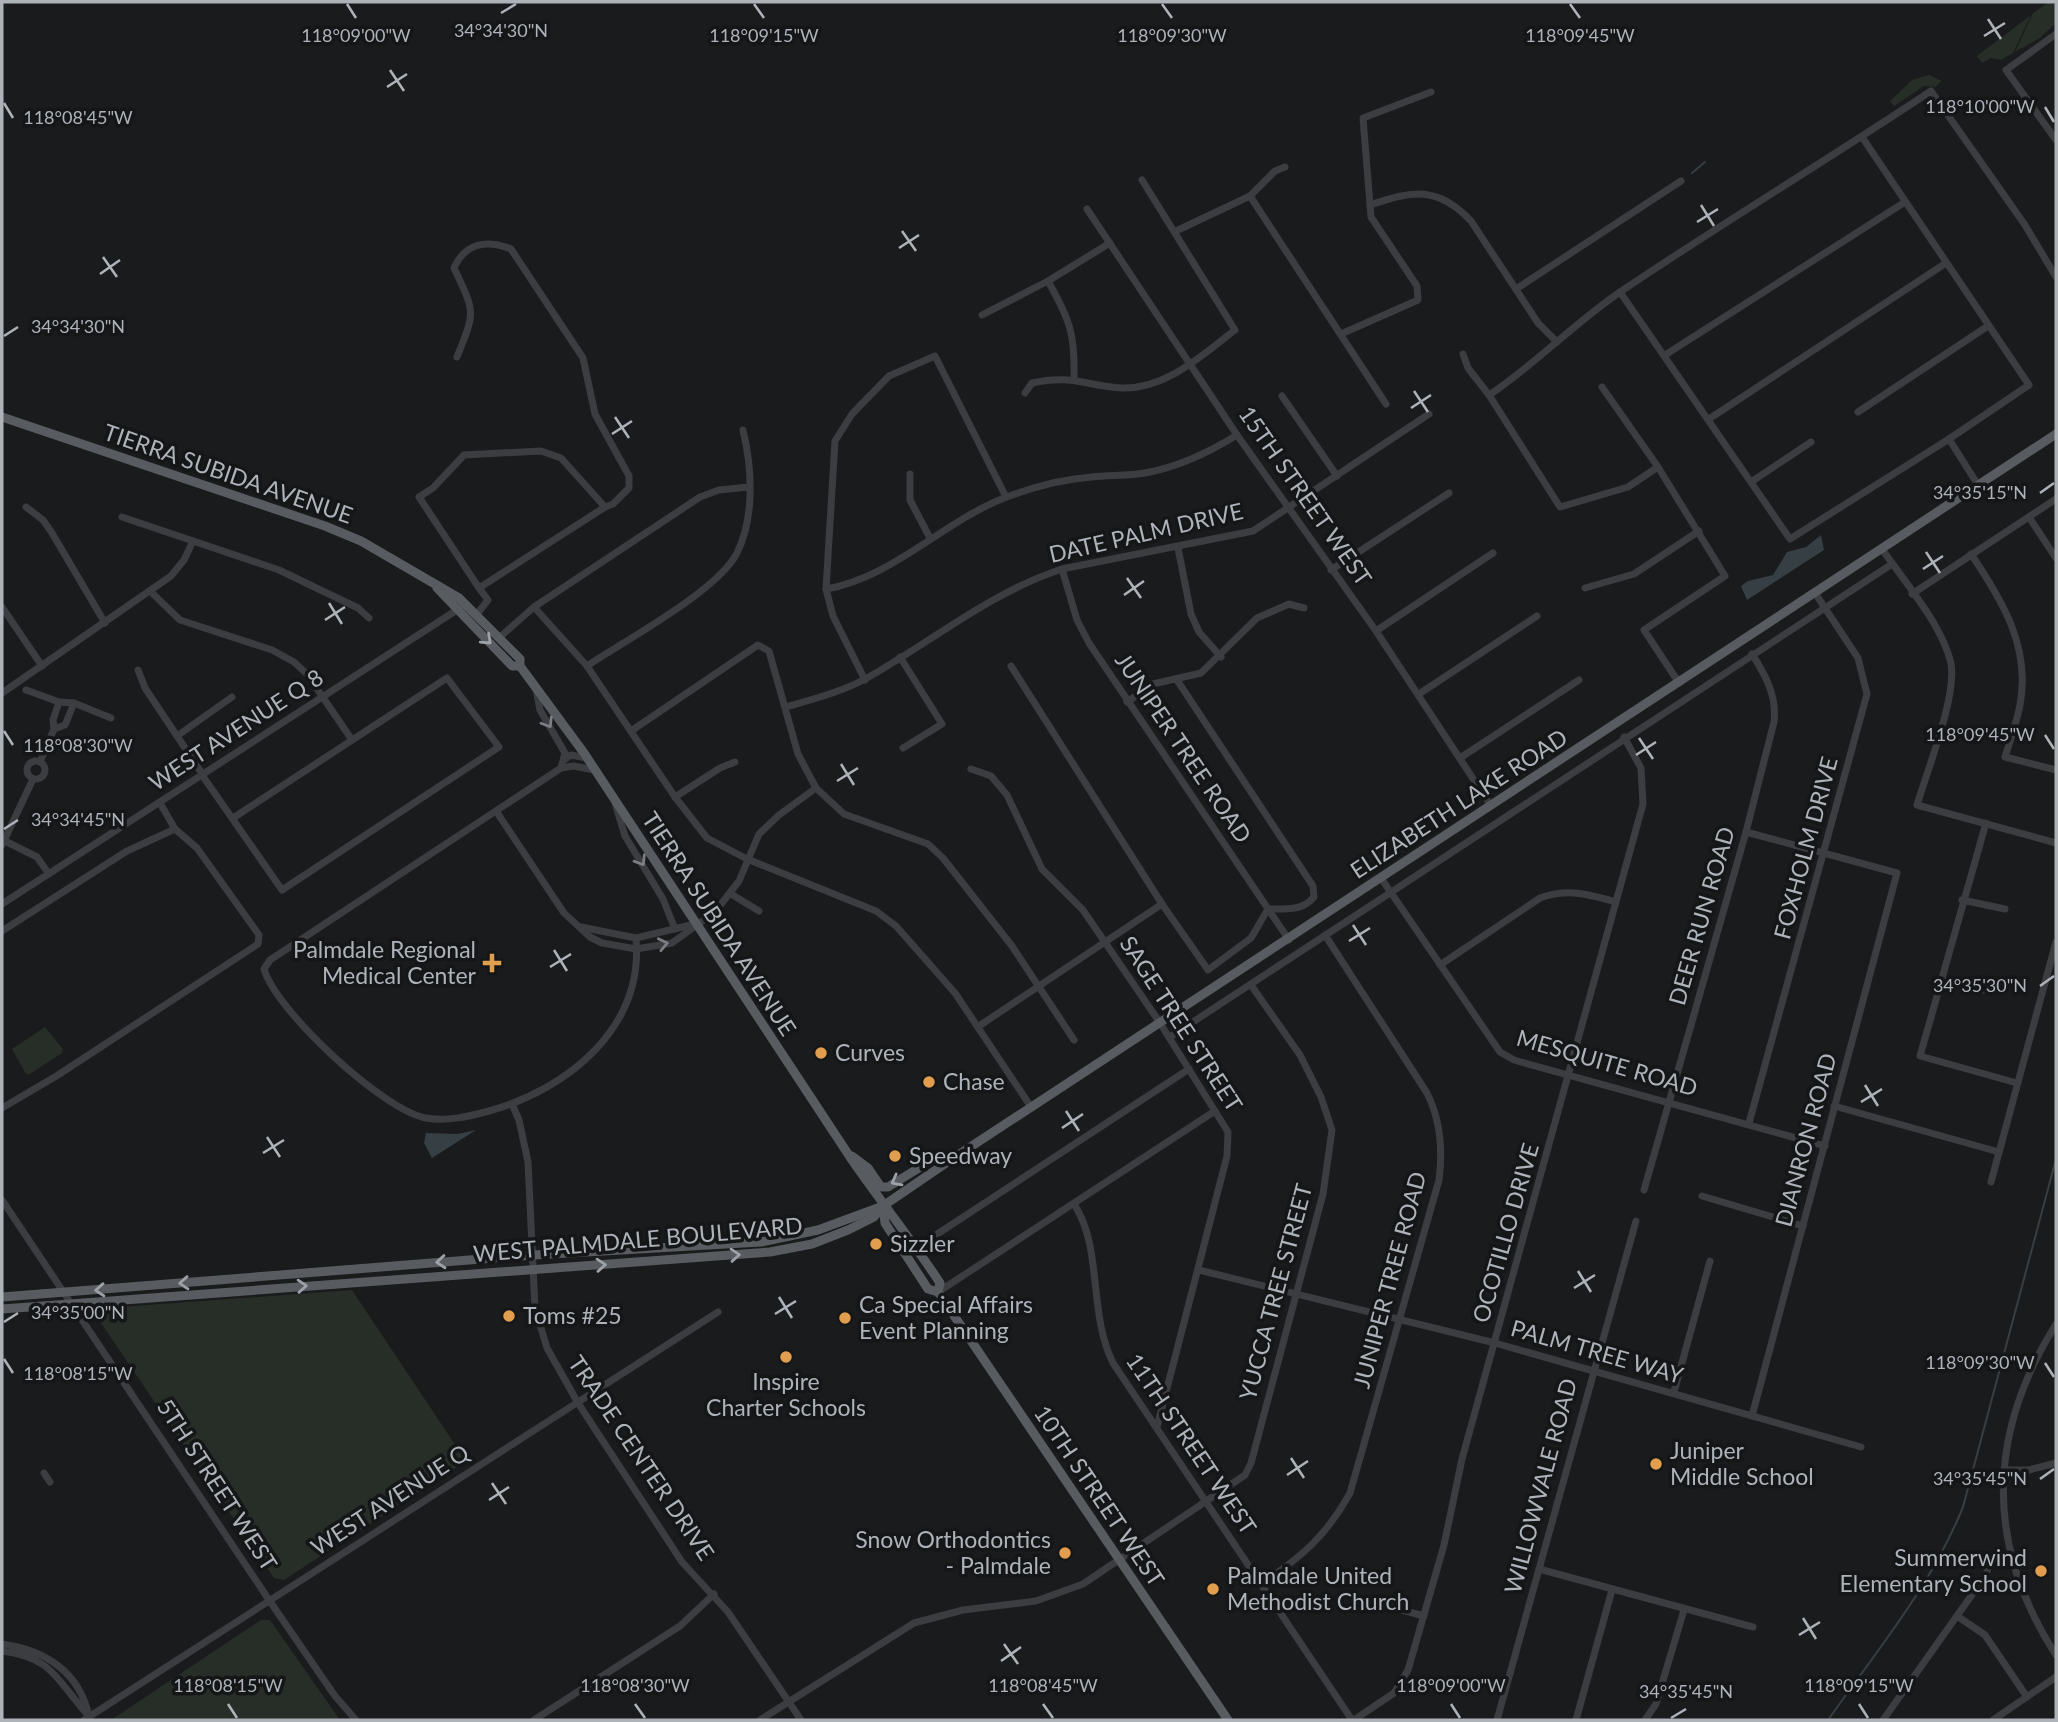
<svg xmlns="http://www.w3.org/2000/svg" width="2058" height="1722" viewBox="0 0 2058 1722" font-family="Lato,sans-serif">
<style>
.green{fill:#272e27}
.water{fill:#353f44}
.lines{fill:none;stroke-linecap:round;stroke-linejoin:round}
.stream{stroke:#353f44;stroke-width:2}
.minor{stroke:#3c3d41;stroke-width:7}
.major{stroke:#585b60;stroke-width:9}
.oneway{stroke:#9da1a8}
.oneway2{stroke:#7b7e84}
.ticks{fill:none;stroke:#aeb3ba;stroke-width:2.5}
.poi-dot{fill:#e09e4e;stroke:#151617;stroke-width:2.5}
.labels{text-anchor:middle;stroke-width:7;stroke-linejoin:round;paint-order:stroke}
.street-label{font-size:23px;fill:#aeb3ba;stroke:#151617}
.poi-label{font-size:23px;fill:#aeb3ba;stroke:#151617;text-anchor:start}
.ticks-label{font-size:18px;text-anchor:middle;fill:#aeb3ba;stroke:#151617;stroke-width:7;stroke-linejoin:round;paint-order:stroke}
</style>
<rect width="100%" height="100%" fill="#1a1b1c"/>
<g class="green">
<polygon points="2049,2 2056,5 2056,23 2040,38 2015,52 2033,13"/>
<polygon points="2031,15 2013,53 2001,60 1991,58 1982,63 1977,56"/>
<polygon points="1929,75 1942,81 1935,87 1924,86 1894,106 1890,101 1912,80"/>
<polygon points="45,1027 63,1049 62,1053 30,1074 26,1074 12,1049"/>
<polygon points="352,1290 466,1461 284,1580 274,1578 99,1320 106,1308"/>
<polygon points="261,1620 270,1620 340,1720 111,1720"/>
</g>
<g class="water">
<polygon points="1821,535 1824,550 1747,600 1741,586 1748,581 1773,575 1787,552 1806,547"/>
<polygon points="476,1130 432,1158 424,1143 426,1133 458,1134"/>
</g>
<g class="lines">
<g class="stream">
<polyline points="1692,173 1705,162"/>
<path d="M1828,1720C1876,1652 1931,1586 1963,1507L2056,1159"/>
</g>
<g class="minor">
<polyline points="2056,34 2006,70 2056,140"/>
<polyline points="1250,196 1386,404"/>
<path d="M1370,205C1412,191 1437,185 1471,221L1538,323L1557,342"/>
<polyline points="1087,209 1237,435 1376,631 1491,806"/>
<polyline points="1176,231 1250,196 1275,171 1285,167"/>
<path d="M1048,281C1070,320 1075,334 1074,378"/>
<polyline points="1516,289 1681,181"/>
<polyline points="1620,292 1790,539 1949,439 2029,385 1862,137"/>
<polyline points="982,315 1048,281 1110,243"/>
<polyline points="1341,334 1418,300 1417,286 1371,217 1363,118 1431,92"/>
<polyline points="1463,354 1468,368 1489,395 1560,507 1628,487 1658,467"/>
<polyline points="1665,355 1905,202"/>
<path d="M457,357C476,310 475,313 454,268C465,243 487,239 511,249L583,358L595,414L629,476V488L613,504L605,507"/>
<polyline points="1602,387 1658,467 1725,576 1644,630 1679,683"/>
<path d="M1025,393L1032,383C1073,374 1086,386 1122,388C1167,389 1202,355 1235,330L1142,180"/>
<path d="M1489,395C1536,364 1575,322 1623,290C1724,222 1829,159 1931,91L2025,225L2056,277"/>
<polyline points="1282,396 1337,476"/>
<polyline points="1858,412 1988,326"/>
<polyline points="1709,419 1946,263"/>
<polyline points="1949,439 1978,485"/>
<polyline points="910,474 910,500 930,538"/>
<polyline points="1751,482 1811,442"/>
<polyline points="26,507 43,520 52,533 105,623"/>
<polyline points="122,517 279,570 358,608 369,618"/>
<polyline points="2029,517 2056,558"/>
<polyline points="1178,548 1191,614 1199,632 1221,657"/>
<path d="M1882,549C1904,581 1943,626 1951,664C1957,696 1927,771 1917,805L2056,843"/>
<path d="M1971,554C2002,600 2031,647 2020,705C2017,722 2010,740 2005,757L2056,770"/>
<polyline points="1062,569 1077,620 1089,643 1289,940"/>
<polyline points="1331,570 1449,493"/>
<polyline points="1585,588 1634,574 1699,531"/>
<path d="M826,589C892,578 943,522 1004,498C1033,487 1062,479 1092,477C1109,475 1128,476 1145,473C1179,467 1208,453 1237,435"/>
<polyline points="150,591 180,620 272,650 294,662 307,674 352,740"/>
<polyline points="1912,594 2056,499"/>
<polyline points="2,607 42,666"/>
<polyline points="534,607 587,666 675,797 707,838 747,859 876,911 896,926 955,993 1031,1107"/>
<polyline points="477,614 488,600 479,588 419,497 433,488 464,455 541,451 561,458 605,507 479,588"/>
<polyline points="1376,631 1493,553"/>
<polyline points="500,637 534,607 700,497 719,490 749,487"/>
<polyline points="900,657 942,724 903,748"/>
<path d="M587,666C624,641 718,591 737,553C755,517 752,467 743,430"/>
<path d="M1011,666L1162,904L1208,970L1251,938L1268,909C1285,909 1303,911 1314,897L1313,886L1177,680"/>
<polyline points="138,670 145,688 203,775"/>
<polyline points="865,680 833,616 826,589 835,441 852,414 889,376 935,356 1006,497"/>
<polyline points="536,689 540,710 565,753 561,768"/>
<polyline points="26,690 59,702"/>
<polyline points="2,693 171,576 184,560 193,541"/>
<polyline points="1419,694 1537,616"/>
<polyline points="1127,702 1153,684 1201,673 1257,618 1289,604 1304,608"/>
<path d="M786,707C813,699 842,692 867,678C933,641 989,593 1062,569L1253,531L1429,414"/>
<polyline points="54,729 65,725 74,703"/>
<polyline points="631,731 758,645 769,651 798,754 816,788 844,814 928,844 943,858 1012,946 1074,1040"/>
<polyline points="177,736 232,697"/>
<polyline points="1460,758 1579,680"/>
<polyline points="565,759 571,755 587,758"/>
<circle cx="36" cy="770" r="9"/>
<polyline points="40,762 54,729 53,720 59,702 74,703 111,718"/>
<polyline points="971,769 991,776 1007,795 1042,869 1083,910 1160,1023 1228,1132 1227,1156 1157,1427"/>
<path d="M594,770L574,766L561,768L270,960L264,969C276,1011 384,1111 426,1118C447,1122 470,1116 489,1111C568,1089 644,1028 636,938"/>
<polyline points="202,775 282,890 499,747 447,678 233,818"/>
<polyline points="675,797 720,768 735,762"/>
<polyline points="160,803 175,829"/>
<polyline points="615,803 625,836 663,899 675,929"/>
<polyline points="496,811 564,913 590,937 602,943 636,949 672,943 715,912 739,881 759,834 779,815 816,788"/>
<polyline points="1986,823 1920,1056 2017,1083"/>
<polyline points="1746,832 1897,873 1752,1416"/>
<polyline points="5,841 37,857 49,874"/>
<polyline points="2,845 33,779"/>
<polyline points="1381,878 1500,1052 1514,1060 1825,1146"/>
<polyline points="731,894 759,911"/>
<polyline points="1962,900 2005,909"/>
<polyline points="2,904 460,608"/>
<polyline points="581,927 636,938 695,924"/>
<polyline points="2,931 127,851 175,829 197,848 259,935 258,944 58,1075 2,1108"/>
<path d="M1440,965L1540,898C1568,888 1588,894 1616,902"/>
<polyline points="1940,980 1983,990"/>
<polyline points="979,1026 1162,904"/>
<polyline points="1170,1037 1892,564"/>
<polyline points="512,1104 519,1120 528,1162 535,1308 547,1348 578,1403 682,1562 728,1612 801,1720"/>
<polyline points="1834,1106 1999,1152"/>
<polyline points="1749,1123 1867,694 1858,658 1815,593"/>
<polyline points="1991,1182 2056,942"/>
<path d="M1644,1190L1746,832L1774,722C1777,696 1766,676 1752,654"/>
<polyline points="1702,1196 1803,1226"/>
<polyline points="2,1200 269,1600 335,1696 356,1720"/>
<path d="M1074,1204C1103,1248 1088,1313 1113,1363L1352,1720"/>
<polyline points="916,1248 1189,1069"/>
<polyline points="1199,1270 1495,1343 1861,1447"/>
<polyline points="938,1292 1215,1111"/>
<path d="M2056,1324C1987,1434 1985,1545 2056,1655"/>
<polyline points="1674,1392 1710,1261"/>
<polyline points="2005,1470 2029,1470 2056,1463"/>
<polyline points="44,1473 50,1482"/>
<polyline points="1539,1569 1753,1627"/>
<path d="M1262,1583C1302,1557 1326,1536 1350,1493L1439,1180C1443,1149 1441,1121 1427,1093L1325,935"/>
<polyline points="1372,1602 1424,1616"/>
<polyline points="1957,1616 1985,1635 2027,1697"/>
<path d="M2,1644C45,1650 80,1672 89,1717"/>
<path d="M2,1651C55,1657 58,1684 90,1717"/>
<polyline points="84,1720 718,1312"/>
<polyline points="534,1720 680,1626 714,1594"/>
<polyline points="760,1720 914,1623 963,1610 1036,1601 1083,1584 1245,1475 1251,1463 1323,1194 1332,1130 1321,1097 1300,1055 1251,985"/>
<polyline points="1354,1720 1394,1693 1408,1670 1444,1545 1462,1459 1643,804 1641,768 1624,737"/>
<polyline points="1497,1720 1636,1221"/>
<polyline points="1576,1720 1612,1590"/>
<polyline points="1645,1720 1656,1704 1684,1610"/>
<polyline points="1883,1720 1986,1575 1990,1560"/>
<polyline points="1993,1720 2056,1677"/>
</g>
<g class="major">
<path d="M2,417L325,526L361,541L459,598L520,659V666L584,753L852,1160C881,1202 912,1240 940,1283L938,1292L1228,1720"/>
<polyline points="437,588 512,666 520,666"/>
<polyline points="852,1156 868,1168 881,1187 888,1187 940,1155 957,1156"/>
<polyline points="883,1206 885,1223 928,1289 938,1292"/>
<polyline points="2,1297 533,1255 761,1242 818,1230 883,1206"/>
<polyline points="2,1309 770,1252 812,1244 848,1230 874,1217 883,1206 946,1163 2056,434"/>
</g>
</g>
<defs><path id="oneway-chevron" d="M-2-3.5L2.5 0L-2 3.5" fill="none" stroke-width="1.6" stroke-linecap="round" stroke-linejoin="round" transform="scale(1.75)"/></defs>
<g class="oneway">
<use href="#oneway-chevron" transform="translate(487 640) rotate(43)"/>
<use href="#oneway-chevron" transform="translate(896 1181) rotate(152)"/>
<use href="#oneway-chevron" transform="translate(735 1255) rotate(-4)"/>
<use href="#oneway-chevron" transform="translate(441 1262) rotate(175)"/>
<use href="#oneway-chevron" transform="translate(601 1265) rotate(-4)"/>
<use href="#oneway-chevron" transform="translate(184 1283) rotate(176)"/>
<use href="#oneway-chevron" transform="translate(302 1286) rotate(-4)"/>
<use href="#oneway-chevron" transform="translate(100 1290) rotate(176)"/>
</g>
<g class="oneway2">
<use href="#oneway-chevron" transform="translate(548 723) rotate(58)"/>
<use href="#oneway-chevron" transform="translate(641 861) rotate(58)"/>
<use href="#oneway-chevron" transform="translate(663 944) rotate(-12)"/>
</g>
<path class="ticks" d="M347,4L356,18M754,4L764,18M1162,4L1172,18M1570,4L1580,18M501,13L516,4M1988,19L2001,39M1984,36L2005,23M390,70L404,91M387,87L407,74M4,103L13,118M2045,107L2054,122M1701,205L1714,226M1697,222L1718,209M902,231L916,251M899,248L919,235M103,257L117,277M100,274L120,260M4,336L18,327M1414,391L1428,412M1411,408L1431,395M615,417L629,438M612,434L632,421M2040,493L2054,483M1926,552L1940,573M1923,569L1943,556M1127,578L1141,598M1124,595L1144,581M329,603L342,624M325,620L345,607M4,731L13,745M2045,735L2054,749M1639,738L1653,759M1636,755L1656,742M841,764L854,785M837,781L858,768M4,829L18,820M1353,925L1366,945M1349,941L1370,928M554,950L567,971M550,967L571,954M2040,986L2054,976M1865,1085L1878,1106M1861,1102L1882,1089M1066,1111L1079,1131M1062,1128L1083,1114M267,1137L280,1157M263,1153L284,1140M1578,1271L1591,1292M1574,1288L1595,1275M779,1297L792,1318M775,1314L796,1301M4,1322L18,1313M4,1359L13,1373M2045,1363L2054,1377M1291,1458L1304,1478M1287,1475L1308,1461M2040,1479L2054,1469M492,1483L506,1504M489,1500L509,1487M1803,1618L1816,1639M1799,1635L1820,1622M1004,1644L1018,1664M1001,1661L1021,1647M228,1704L237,1718M635,1704L645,1718M1043,1704L1053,1718M1451,1704L1460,1718M1859,1704L1868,1718M1671,1718L1686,1709"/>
<g class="poi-dot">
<path d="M488.5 952.5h7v7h7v7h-7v7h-7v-7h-7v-7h7z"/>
<circle cx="821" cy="1053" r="7"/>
<circle cx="929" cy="1082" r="7"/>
<circle cx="895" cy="1156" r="7"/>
<circle cx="876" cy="1244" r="7"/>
<circle cx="509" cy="1316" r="7"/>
<circle cx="845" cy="1318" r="7"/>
<circle cx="786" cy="1357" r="7"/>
<circle cx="1656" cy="1464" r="7"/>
<circle cx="1065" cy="1553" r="7"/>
<circle cx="2041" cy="1571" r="7"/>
<circle cx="1213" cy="1589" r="7"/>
</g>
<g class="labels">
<g class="street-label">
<text transform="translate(228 474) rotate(19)" y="8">TIERRA SUBIDA AVENUE</text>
<text transform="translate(1305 496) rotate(55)" y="8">15TH STREET WEST</text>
<text transform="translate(1146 533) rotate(-13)" y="8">DATE PALM DRIVE</text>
<text transform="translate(236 730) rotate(-33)" y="8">WEST AVENUE Q 8</text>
<text transform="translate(1183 748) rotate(56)" y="8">JUNIPER TREE ROAD</text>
<text transform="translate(1459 804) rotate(-33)" y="8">ELIZABETH LAKE ROAD</text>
<text transform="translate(1806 848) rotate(-75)" y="8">FOXHOLM DRIVE</text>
<text transform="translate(1702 916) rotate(-74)" y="8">DEER RUN ROAD</text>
<text transform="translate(719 924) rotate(57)" y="8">TIERRA SUBIDA AVENUE</text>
<text transform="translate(1181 1024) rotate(57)" y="8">SAGE TREE STREET</text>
<text transform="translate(1607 1063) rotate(16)" y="8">MESQUITE ROAD</text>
<text transform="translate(1806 1140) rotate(-75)" y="8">DIANRON ROAD</text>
<text transform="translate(1506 1233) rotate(-74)" y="8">OCOTILLO DRIVE</text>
<text transform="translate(638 1240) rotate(-5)" y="8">WEST PALMDALE BOULEVARD</text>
<text transform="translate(1390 1280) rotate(-75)" y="8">JUNIPER TREE ROAD</text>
<text transform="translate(1276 1292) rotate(-75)" y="8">YUCCA TREE STREET</text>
<text transform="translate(1597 1352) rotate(16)" y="8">PALM TREE WAY</text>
<text transform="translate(1191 1444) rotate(56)" y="8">11TH STREET WEST</text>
<text transform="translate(641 1458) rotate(56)" y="8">TRADE CENTER DRIVE</text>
<text transform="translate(217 1485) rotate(57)" y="8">5TH STREET WEST</text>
<text transform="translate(1541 1486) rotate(-75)" y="8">WILLOWVALE ROAD</text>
<text transform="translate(1099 1496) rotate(56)" y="8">10TH STREET WEST</text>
<text transform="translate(390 1500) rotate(-33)" y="8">WEST AVENUE Q</text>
</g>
<g class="poi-label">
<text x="476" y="958" text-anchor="end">Palmdale Regional<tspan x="476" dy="26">Medical Center</tspan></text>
<text x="835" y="1061">Curves</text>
<text x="943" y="1090">Chase</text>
<text x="909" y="1164">Speedway</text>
<text x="890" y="1252">Sizzler</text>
<text x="859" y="1313">Ca Special Affairs<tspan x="859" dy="26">Event Planning</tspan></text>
<text x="523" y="1324">Toms #25</text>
<text x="786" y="1390" text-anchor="middle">Inspire<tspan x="786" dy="26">Charter Schools</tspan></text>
<text x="1670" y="1459">Juniper<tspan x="1670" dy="26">Middle School</tspan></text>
<text x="1051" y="1548" text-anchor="end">Snow Orthodontics<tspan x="1051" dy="26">- Palmdale</tspan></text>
<text x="2027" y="1566" text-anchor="end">Summerwind<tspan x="2027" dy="26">Elementary School</tspan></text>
<text x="1227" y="1584">Palmdale United<tspan x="1227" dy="26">Methodist Church</tspan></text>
</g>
</g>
<g class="ticks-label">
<text x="501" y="37">34°34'30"N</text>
<text x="356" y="42">118°09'00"W</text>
<text x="764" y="42">118°09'15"W</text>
<text x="1172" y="42">118°09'30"W</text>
<text x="1580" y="42">118°09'45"W</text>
<text x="1980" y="113">118°10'00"W</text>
<text x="78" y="124">118°08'45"W</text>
<text x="78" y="333">34°34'30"N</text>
<text x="1980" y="499">34°35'15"N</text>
<text x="1980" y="741">118°09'45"W</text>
<text x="78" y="752">118°08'30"W</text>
<text x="78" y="826">34°34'45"N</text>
<text x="1980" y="992">34°35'30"N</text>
<text x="78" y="1319">34°35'00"N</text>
<text x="1980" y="1369">118°09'30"W</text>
<text x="78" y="1380">118°08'15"W</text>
<text x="1980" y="1485">34°35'45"N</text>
<text x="228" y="1692">118°08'15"W</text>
<text x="635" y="1692">118°08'30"W</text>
<text x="1043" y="1692">118°08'45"W</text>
<text x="1451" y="1692">118°09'00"W</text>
<text x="1859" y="1692">118°09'15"W</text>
<text x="1686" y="1698">34°35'45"N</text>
</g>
<rect width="2058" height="1722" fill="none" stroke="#aeb3ba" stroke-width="7"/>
</svg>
